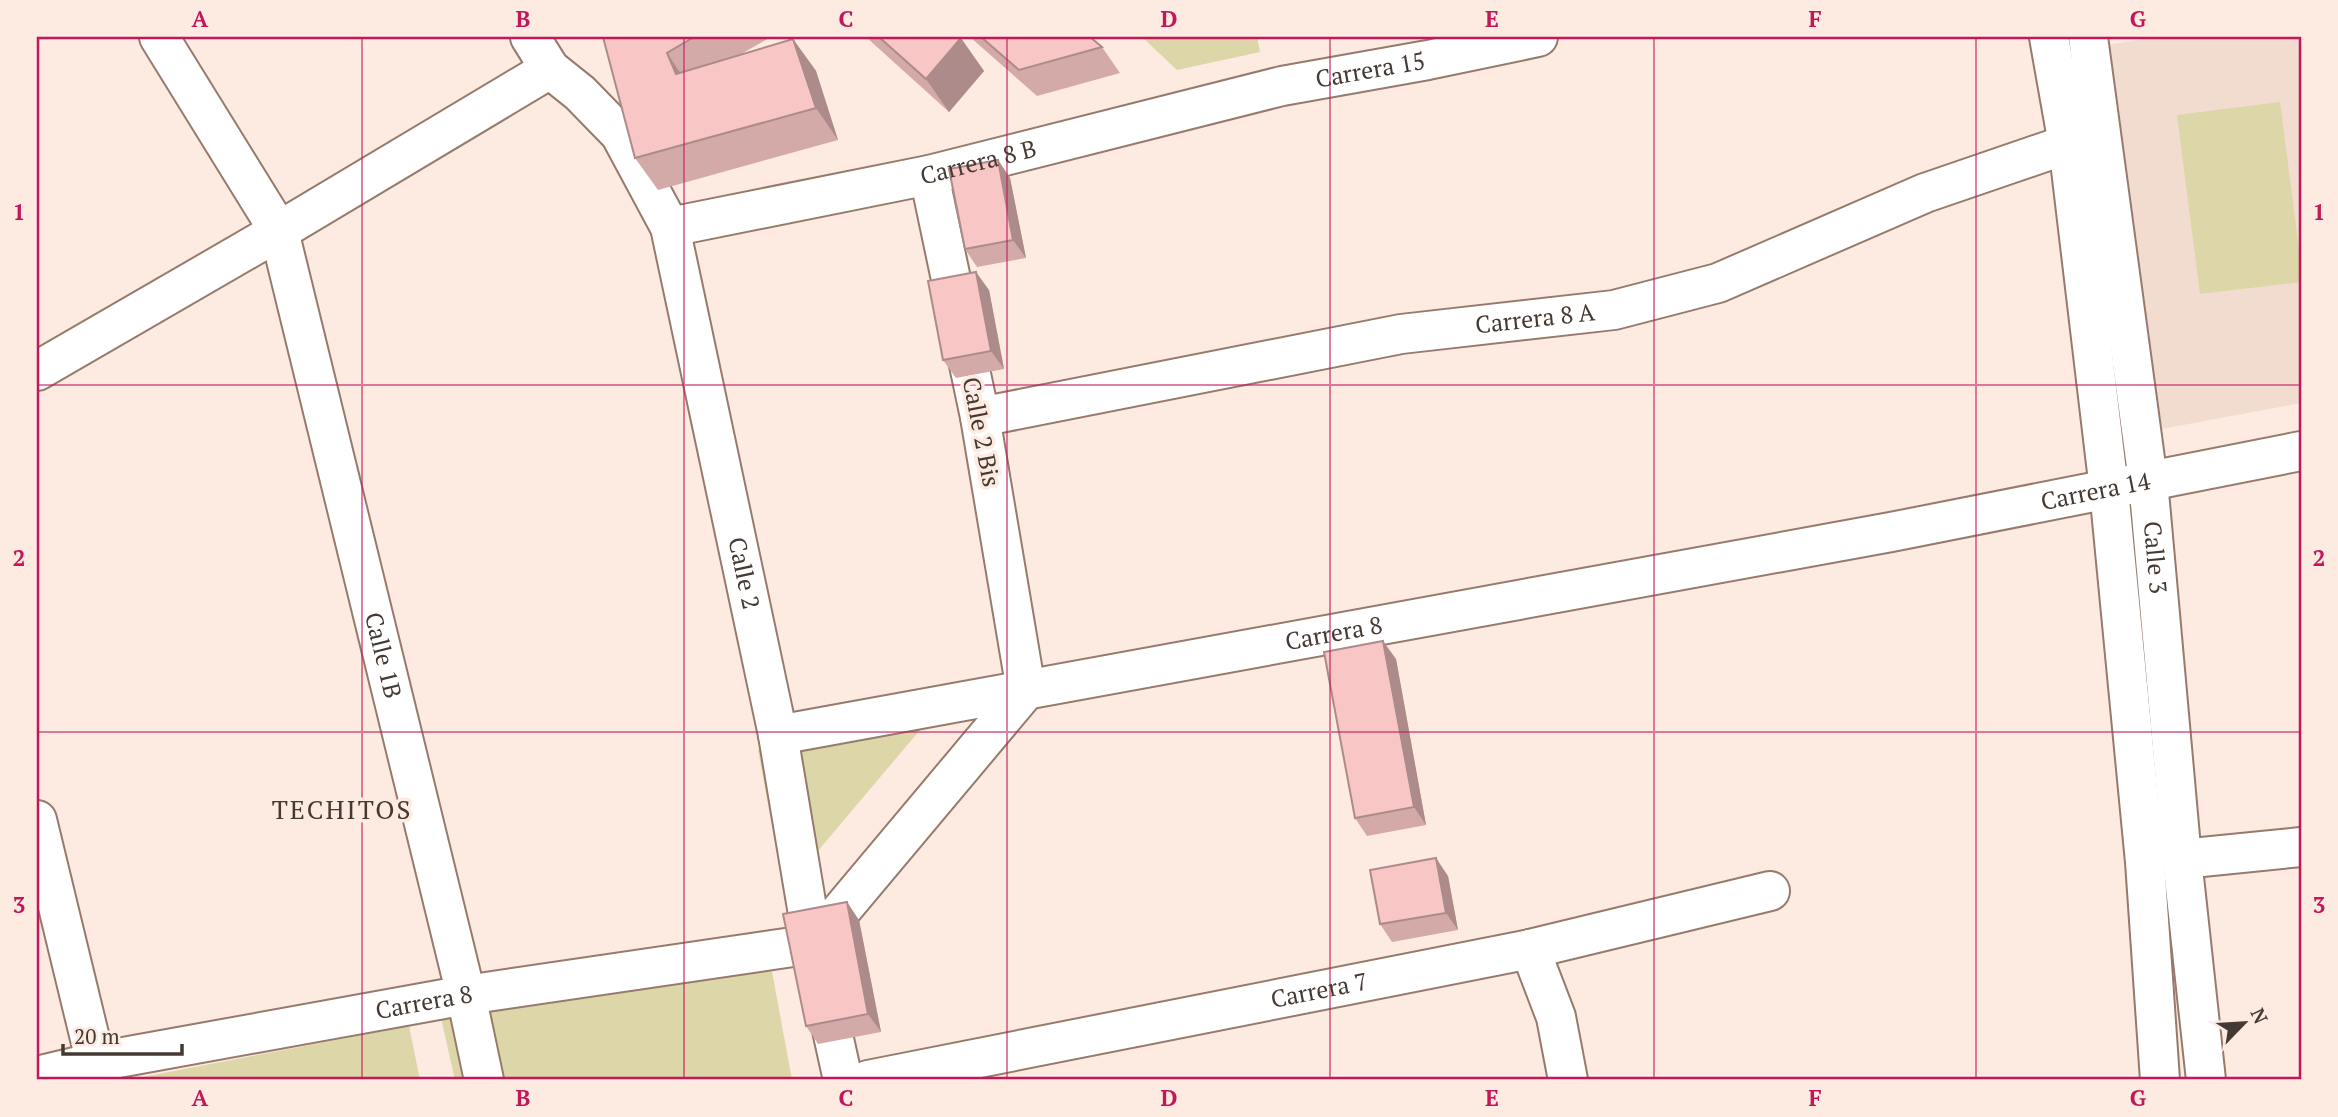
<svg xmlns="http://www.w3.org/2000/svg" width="2338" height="1117" viewBox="0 0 2338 1117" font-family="'PT Serif',serif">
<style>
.built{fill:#f2dbcf}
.green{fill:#ddd6a9}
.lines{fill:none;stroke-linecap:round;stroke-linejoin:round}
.street-casing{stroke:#967a6c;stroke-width:42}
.street{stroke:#fff;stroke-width:38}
.wall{fill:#d4aaa9}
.shaded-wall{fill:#ad8b8a}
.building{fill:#f7c6c5;stroke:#ad8b8a;stroke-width:2}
.grid{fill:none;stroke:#c2185b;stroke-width:2;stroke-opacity:0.55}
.labels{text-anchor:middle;stroke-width:7;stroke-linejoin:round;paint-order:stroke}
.street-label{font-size:24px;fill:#453933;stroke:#fdeae0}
.neighbourhood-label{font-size:26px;letter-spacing:2px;fill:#453933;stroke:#fdeae0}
.neatline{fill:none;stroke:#c2185b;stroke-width:2.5}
.grid-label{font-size:23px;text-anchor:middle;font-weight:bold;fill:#c2185b}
</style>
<rect width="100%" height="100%" fill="#fdeae0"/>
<polygon class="built" points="2156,37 2301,37 2301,403 2118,437 2064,52"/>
<g class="green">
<polygon points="1142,37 1257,37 1260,52 1177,70"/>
<polygon points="2280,102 2301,265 2301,282 2200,294 2177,115"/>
<polygon points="947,698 784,891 758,750"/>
<polygon points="766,939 792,1080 455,1080 439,1009"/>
<polygon points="409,1026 420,1080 127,1080"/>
</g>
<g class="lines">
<defs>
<g id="street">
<path id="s1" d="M159,37L279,231L466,995L484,1080"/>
<path id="s2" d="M530,37L550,69L580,93L620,134L670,227L778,735L813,944L843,1080"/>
<polyline points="2049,37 2068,144 2109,489 2145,862 2160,1080"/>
<path id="s3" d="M2088,37L2148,481L2182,859L2206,1080"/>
<path id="s4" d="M670,227L929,175L1282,86L1428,60L1538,37"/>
<polyline points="37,371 279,231 550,69"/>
<path id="s5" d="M980,417L1401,334L1614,310L1718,283L1925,193L2068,144"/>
<path id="s6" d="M778,735L1891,532L2301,451"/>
<polyline points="37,820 100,1080"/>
<polyline points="2182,859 2301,847"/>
<polyline points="1530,949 1556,1017 1568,1080"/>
<path id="s7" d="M37,1076L96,1062L466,995L813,944L1026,690L980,417L929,175"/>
<path id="s8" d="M868,1080L1530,949L1770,891"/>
</g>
</defs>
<use href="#street" class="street-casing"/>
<use href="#street" class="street"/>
</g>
<g class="wall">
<polygon points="603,37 771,37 741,54 793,39 816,71 838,140 658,190 635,158"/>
<polygon points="866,37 959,37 984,71 949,112"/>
<polygon points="970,37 1090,37 1102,47 1120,73 1037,96"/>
<polygon points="998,160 1010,178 1026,258 977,267 965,249"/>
<polygon points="989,290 1004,369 956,378 943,360"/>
<polygon points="1396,659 1426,825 1367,836 1355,818"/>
<polygon points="1448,876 1458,930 1392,942 1380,924"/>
<polygon points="859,920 881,1032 818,1044 806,1026"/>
</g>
<g class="shaded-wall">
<polygon points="961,38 984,71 949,112 926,79"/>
<polygon points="793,39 816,71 838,140 816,108"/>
<polygon points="667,53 689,86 676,74"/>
<polygon points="998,160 1010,178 1026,258 1013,240"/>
<polygon points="976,272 989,290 1004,369 991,351"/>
<polygon points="1383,641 1396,659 1426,825 1414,807"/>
<polygon points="1436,858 1448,876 1458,930 1446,913"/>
<polygon points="847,902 859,920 881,1032 868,1014"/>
</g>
<g class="building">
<polygon points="603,37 694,37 667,53 676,74 793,39 816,108 635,158"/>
<polygon points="879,37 959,37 961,38 926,79"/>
<polygon points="981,37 1090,37 1102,47 1019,70"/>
<polygon points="998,160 1013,240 965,249 949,169"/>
<polygon points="976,272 991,351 943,360 928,281"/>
<polygon points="1383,641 1414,807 1355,818 1324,652"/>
<polygon points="1436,858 1446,913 1380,924 1370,870"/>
<polygon points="847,902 868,1014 806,1026 783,914"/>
</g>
<path class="grid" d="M362,37V1080M684,37V1080M1007,37V1080M1330,37V1080M1654,37V1080M1976,37V1080M37,385H2301M37,732H2301"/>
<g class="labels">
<g class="street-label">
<text dy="8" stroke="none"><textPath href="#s4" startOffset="718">Carrera 15</textPath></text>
<text dy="8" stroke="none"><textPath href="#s4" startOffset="315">Carrera 8 B</textPath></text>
<text dy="8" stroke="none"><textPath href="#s5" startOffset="564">Carrera 8 A</textPath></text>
<text transform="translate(981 432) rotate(79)" y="8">Calle 2 Bis</text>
<text dy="8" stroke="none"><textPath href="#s6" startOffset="1340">Carrera 14</textPath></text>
<text dy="8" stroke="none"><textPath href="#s3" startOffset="525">Calle 3</textPath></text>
<text dy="8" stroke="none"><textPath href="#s2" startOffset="593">Calle 2</textPath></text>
<text dy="8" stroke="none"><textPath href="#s6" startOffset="565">Carrera 8</textPath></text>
<text dy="8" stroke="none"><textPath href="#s1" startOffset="665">Calle 1B</textPath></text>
<text dy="8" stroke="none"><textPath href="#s8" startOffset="460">Carrera 7</textPath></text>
<text dy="8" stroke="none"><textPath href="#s7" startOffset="394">Carrera 8</textPath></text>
</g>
<g class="neighbourhood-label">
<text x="342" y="819">TECHITOS</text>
</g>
</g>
<rect width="2338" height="1117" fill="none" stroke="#fdeae0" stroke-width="77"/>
<g transform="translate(2244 1023) rotate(65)" stroke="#fdeae0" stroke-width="5" paint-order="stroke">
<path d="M0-5L12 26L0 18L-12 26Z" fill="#453933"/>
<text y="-10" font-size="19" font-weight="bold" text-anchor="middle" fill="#453933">N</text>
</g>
<path d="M63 1044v10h119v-10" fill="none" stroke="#453933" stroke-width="3.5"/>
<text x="74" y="1044" font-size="21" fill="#453933" stroke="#fdeae0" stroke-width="5" paint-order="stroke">20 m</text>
<rect x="38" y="38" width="2262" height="1040" class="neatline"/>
<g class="grid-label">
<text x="200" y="27">A</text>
<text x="523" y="27">B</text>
<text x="846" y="27">C</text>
<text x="1169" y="27">D</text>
<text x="1492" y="27">E</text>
<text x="1815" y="27">F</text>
<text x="2138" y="27">G</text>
<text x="19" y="220">1</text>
<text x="2319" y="220">1</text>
<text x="19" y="566">2</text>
<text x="2319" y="566">2</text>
<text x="19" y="913">3</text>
<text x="2319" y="913">3</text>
<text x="200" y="1106">A</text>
<text x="523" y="1106">B</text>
<text x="846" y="1106">C</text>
<text x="1169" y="1106">D</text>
<text x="1492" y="1106">E</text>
<text x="1815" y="1106">F</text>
<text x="2138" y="1106">G</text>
</g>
</svg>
